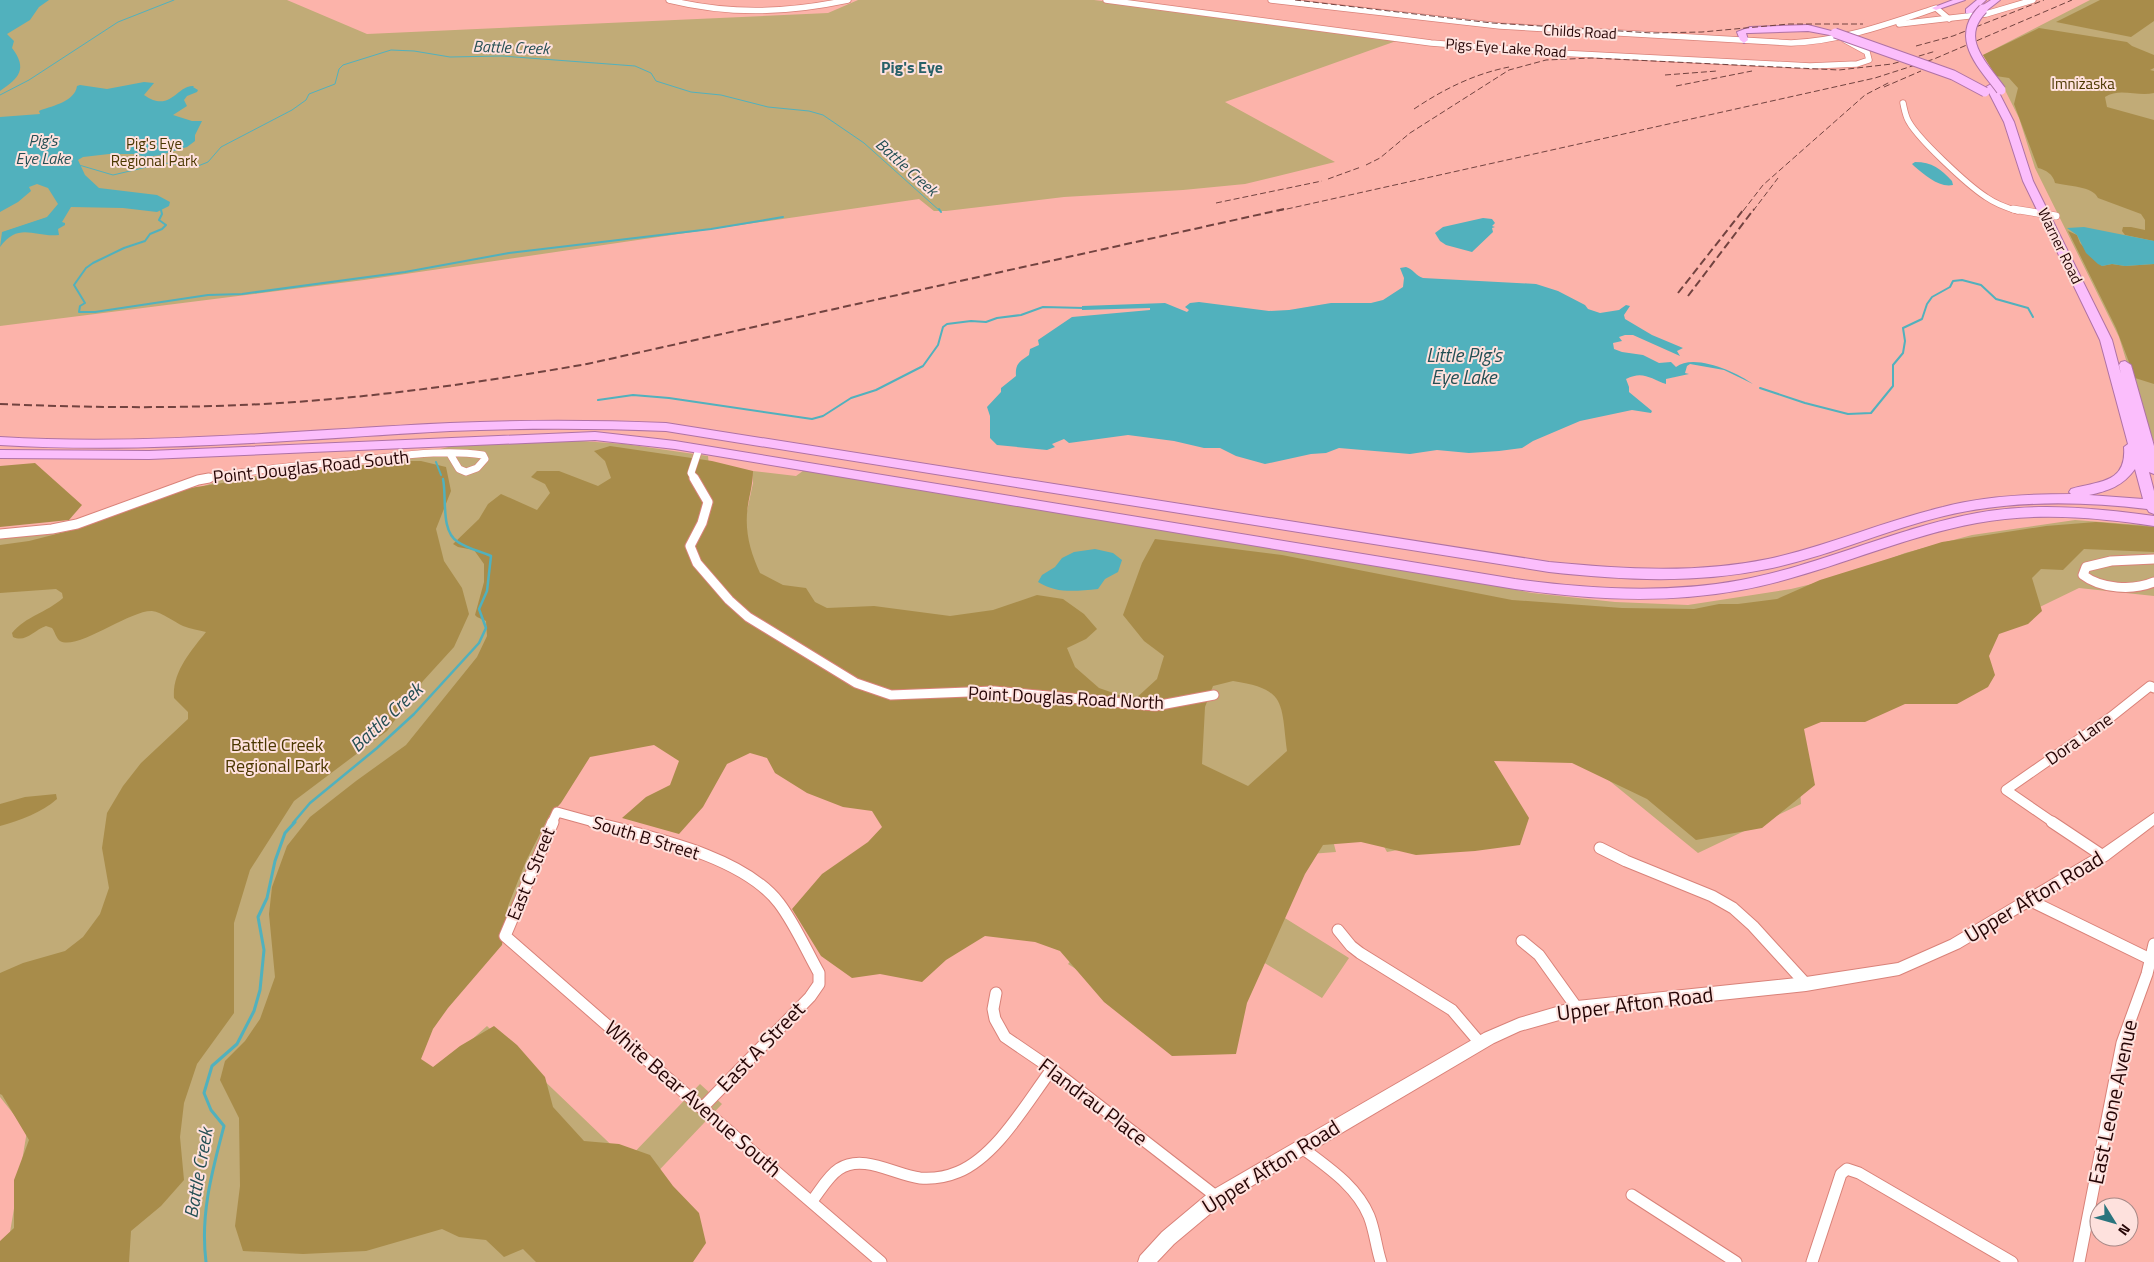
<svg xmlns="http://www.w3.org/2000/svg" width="2154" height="1262" viewBox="0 0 2154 1262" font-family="'Titillium Web',sans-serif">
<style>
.green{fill:#c1ab77}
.forest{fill:#a88c4a;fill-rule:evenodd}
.water{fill:#51b1bd}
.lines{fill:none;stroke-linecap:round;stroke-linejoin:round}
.stream-far3{stroke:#51b1bd;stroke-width:1}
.stream-far2{stroke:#51b1bd;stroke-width:2}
.stream-far1{stroke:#51b1bd;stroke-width:2.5}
.stream{stroke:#51b1bd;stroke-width:3}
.minor-far3-casing{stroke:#d98279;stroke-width:7}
.minor-far2-casing{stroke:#d98279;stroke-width:8}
.minor-far1-casing{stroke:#d98279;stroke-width:11}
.minor-casing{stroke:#d98279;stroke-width:13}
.tertiary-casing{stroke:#d98279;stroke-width:2}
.trunk-casing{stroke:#af72a5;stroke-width:2}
.minor-far3{stroke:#fff;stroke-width:5.5}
.minor-far2{stroke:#fff;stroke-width:7}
.minor-far1{stroke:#fff;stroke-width:9}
.minor{stroke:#fff;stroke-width:11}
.tertiary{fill:#fff;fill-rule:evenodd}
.trunk{fill:#fbbefc;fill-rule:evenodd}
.rail-far1{stroke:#724340;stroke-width:1;stroke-dasharray:6 3;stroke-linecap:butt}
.rail{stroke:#724340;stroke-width:2;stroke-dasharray:8 4;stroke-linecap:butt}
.trunk-bridge-casing{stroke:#af72a5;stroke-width:11;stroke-linecap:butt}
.trunk-bridge{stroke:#fbbefc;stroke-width:9}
.labels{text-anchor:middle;stroke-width:4;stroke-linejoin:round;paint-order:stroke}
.far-street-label{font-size:15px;fill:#250505;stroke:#fee1dd}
.far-park-label{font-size:15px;fill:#4b3700;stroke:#fee1dd}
.far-water-label{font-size:16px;font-style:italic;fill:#244f54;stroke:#fee1dd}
.far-neighbourhood-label{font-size:16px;font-weight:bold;fill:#276068;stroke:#fee1dd}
.street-label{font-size:18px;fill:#250505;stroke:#fee1dd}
.park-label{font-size:18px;fill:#4b3700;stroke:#fee1dd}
.water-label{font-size:19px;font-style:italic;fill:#244f54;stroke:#fee1dd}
.near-street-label{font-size:21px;fill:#250505;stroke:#fee1dd}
</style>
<rect width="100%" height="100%" fill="#fcb3aa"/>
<g class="green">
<polygon points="0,0 287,0 367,34 828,13 858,0 1094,0 1399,40 1225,102 1335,162 1245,184 1183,190 1064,197 946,211 934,211 919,199 364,280 0,326"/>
<polygon points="2090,0 2154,0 2154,442 2146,425 2119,337 2035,168 2019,118 2005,90 1983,55"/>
<polygon points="566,440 625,444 708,456 715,530 747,511 753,483 753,471 796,476 811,465 1293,546 1532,593 1615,602 1688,605 1791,589 1845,576 1905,553 1972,535 2075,520 2154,526 2154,596 2079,588 1796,725 1801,804 1698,853 1595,769 1575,758 1476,748 1524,826 1387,852 1369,819 1327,817 1336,852 1297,855 1264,905 1349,958 1322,998 1242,949 1193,1044 1068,964 1088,941 885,803 757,748 625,720 553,774 556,813 506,936 397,1060 420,1086 487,1026 627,1160 700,1084 722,1104 647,1183 665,1262 5,1262 27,1131 0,1097 0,539 81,530 232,476 281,476 386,463 456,445"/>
</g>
<g class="forest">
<polygon points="2100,0 2154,0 2154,21 2131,37 2056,22"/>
<path d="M2039,28L2127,42L2132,46L2154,55V68L2150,70L2154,71V93C2137,97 2120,87 2105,97L2107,107L2154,120V241L2125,235L2122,231L2123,227H2131L2145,230V220L2141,214L2098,198C2093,186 2067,186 2055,183C2053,174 2046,170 2038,168L2014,104L2018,88L2009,78L1996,76L1983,55Z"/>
<polygon points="2068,231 2077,235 2080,243 2102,266 2112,264 2125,266 2154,264 2154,384 2135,378 2116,328"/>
<path d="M610,446L712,461L753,471C753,483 750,493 748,505C744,530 750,551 760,573L783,585L806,588L815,602L827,608L874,606L950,616L993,610L1037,595L1063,599L1084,614L1097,629L1086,639L1067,648L1075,667L1099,688L1134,700L1157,679L1164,656L1144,641L1123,615L1142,563L1155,539L1282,555L1512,600L1622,608L1694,609L1719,604H1738L1777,599L1820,580L1942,542L2046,526L2096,522L2154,527V552L2084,549L2063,570L2041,569L2032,578L2042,611L2028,624L1999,634L1989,656L1995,675L1988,687L1957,704H1905L1865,722H1821L1804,729L1815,785L1762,828L1696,840L1647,799L1572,763L1494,761L1529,818L1520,845L1475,851L1416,855L1361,842L1323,845L1305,874L1247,1003L1236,1054L1172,1056L1104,1002L1060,951L1035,942L985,936L946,960L922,982L880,974L852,978L821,956L792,909L822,874L868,842L882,827L872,811L843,807L807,793L775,773L767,758L750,753L727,764L703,807L679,834L622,818L646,797L670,785L679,761L654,745L590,757L561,803L549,816L526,861L508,906L502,945L448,1008L433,1029L421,1059L433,1067L460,1046L494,1026L517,1045L545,1077L553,1107L584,1141L619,1144L650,1155L673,1186L699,1213L706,1243L693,1262H536L523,1249L504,1257L486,1240L459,1237L442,1229L366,1251L303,1254L243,1251L235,1226L240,1186L239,1118L220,1080L225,1061L245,1041L260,1019L275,977L269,914L272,887L287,846L310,817L356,781L406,745L477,657L487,636L486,621L477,617L475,615L484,582V564L474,550L458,547L453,544L479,519L488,504L501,494L537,510L550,493L545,484L531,477L537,471H559L598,486L611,478L605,461L594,451ZM1233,681C1286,689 1281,702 1287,751L1248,786L1202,764L1205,707L1213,686Z"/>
<path d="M397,461H421L446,467L451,491L436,529L444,561L462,588L469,614L454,647L423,681L387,731L294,801L250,870L234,923V1013L197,1064L184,1103L180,1137L184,1180L161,1206L131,1231L129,1262H0V1241L14,1228V1180L29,1140L2,1095L0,1094V973L23,963L65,951L83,937L100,914L109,888L102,848L107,813L123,786L141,763L188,719V712L174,698C172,672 191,651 206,632C199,630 191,629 183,626C174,622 162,612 152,611C130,610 77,651 60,641C56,638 55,632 52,628L46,626C34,630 26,643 13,637L12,633C26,616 46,613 63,598L62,593L56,589L0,593V545L29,541L80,528L190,488L280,474Z"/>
<polygon points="35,463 82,505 69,520 0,527 0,466"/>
<path d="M56,794L57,799C41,813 21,820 0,826V804L25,797Z"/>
</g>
<g class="water">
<path d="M0,0H49L39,7L30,20L7,34L14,41L12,48C28,69 19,78 0,91Z"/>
<path d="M144,82L154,83L144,95C171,114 177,84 194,86L193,87L198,90L197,92L187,96L184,100L187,106L173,115L192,121H202L195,135V141L187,147L161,155L146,157L133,154H109L83,157L78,160L85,175L99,188L157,195L170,202L169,206L157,212L123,208L71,207L62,222L65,223V225L58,229L59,235C35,238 19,221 0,247L2,232L47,217L58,204L48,188L37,184L29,187L31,191L18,202L0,212V117L40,114L39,111L41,110C53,106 75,101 77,86L80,85L107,89Z"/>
<path d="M1915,162C1932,162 1941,169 1952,181L1953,185C1939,188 1925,175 1914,166L1912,164Z"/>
<polygon points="1483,218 1492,219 1495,223 1492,226 1495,227 1492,228 1493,232 1472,252 1446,245 1440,241 1435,233 1443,227"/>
<polygon points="2084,227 2154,241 2154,264 2125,266 2112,264 2102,266 2098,264 2086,253 2077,235 2067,228"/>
<path d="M1406,267C1413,269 1416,276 1423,278L1536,284L1558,291L1585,305L1588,309L1600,313L1619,310L1626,305L1630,306L1624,315L1625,319L1652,335L1683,348L1677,351L1680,356L1633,335H1625L1619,337L1622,341L1613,343L1614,349L1622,352L1643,355L1659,363L1671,362L1676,367C1694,353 1736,372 1753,384L1724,370L1690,364L1687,366L1685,373L1689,374L1666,379V384C1651,379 1643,370 1626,379L1629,387V392L1652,411L1651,413L1632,410L1580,421L1533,441L1522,448L1499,451L1469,453L1437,450L1410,454L1339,448L1326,453L1311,454L1265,464L1236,456L1220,448H1204L1174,441L1128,435L1069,443L1064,439L1052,444L1055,447L1047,450L997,445L990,438V416L987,407L1001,392V388L1016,376C1015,364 1019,362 1029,355L1030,349L1039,345L1038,340L1072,317L1150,310V308L1082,310V306L1165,303L1187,312L1189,310L1185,307L1190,303L1199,302L1269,311L1289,310L1331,303H1371L1383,300L1403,287L1404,278L1400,268Z"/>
<path d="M1095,549L1113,553L1122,560L1118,572L1105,579L1098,589C1076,591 1057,594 1038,582L1042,575L1055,567L1062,558L1074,552Z"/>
</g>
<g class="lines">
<g class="stream-far3">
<polyline points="0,95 29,80 118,22 174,0"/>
<polyline points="79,165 113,175 164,163 198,166 208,162 221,147 292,110 306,100 309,94 335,84 339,69 343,65 391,50 414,51 450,57 502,56 635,66 651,73 656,81 691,92 721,95 768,107 809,111 823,115 864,143 940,211"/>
</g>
<g class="stream-far2">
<polyline points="939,209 941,212"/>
<polyline points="161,210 162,214 159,220 166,225 162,229 150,234 145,241 124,248 93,263 86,268 74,285 85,303 80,306 79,312 95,312 208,295 242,294 405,272 509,253 711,229 783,217"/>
<polyline points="1760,388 1805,403 1848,414 1871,413 1893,386 1893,365 1903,353 1905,341 1903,328 1922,319 1927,304 1932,297 1950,287 1953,281 1962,280 1981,285 1996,299 2028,308 2033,317"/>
<polyline points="598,400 633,395 669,398 812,419 823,416 851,398 876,390 923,366 938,345 943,327 947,324 971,321 986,322 997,318 1021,315 1043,307 1085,308"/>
<polyline points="436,462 441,475"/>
</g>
<path class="stream-far1" d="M293,823L310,803L377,748L414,714L479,643L486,628L479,609L487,591L491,556C480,551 468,549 458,542C440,531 447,497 443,479"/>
<path class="stream" d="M206,1262C200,1214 212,1172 224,1126L211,1110L204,1093L212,1066L237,1044L254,1011L260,990L264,950L258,917L267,898L275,861L285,833L295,822"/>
<defs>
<g id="minor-far3">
<path d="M669,0C730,15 787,13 848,0"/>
<polyline points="1106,0 1431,43 1558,53 1810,66 1857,64 1869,60 1867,52 1845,40"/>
<path d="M1271,0L1500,26L1791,43C1842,41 1888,24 1936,8L1949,19"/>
<polyline points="1899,24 1986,14 2033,0"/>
<path d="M1903,103C1904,108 1905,113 1907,118C1914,136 1969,186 1986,197C1996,204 2007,208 2018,211"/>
</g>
<g id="minor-far2">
<polyline points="2013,209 2056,216"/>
<path d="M202,479C255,469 308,465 361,460C401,456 444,449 483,455L485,459L477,468L466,472L459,469L450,454"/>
<polyline points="695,479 691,473 699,449"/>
</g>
<g id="minor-far1">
<polyline points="694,478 708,502 702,523 690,546 697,563 729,600 748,617 856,683 891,695 994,691 1155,706 1214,695"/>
<polyline points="0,534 52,529 77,524 198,480 209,478"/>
<path d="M2154,559L2111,561L2086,567L2083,575C2101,589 2133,591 2154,582"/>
<polyline points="552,823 557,812 597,823"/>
<polyline points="2054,823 2006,790 2111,717 2150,686 2154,688"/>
</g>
<g id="minor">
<polyline points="553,822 505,936 702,1108"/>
<path d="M593,822C649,837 742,855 779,903C795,924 806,950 819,973V984L810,997L702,1108"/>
<polyline points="2052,822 2103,856"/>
<polyline points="1600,848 1626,861 1712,896 1733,908 1753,926 1806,984"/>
<polyline points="2029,900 2150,959"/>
<polyline points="1338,930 1351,946 1360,953 1452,1010 1480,1043"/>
<polyline points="1522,941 1539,955 1577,1008"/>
<polyline points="996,993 993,1009 995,1019 1005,1037 1052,1069 1217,1197"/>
<polyline points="702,1108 881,1262"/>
<path d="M1301,1147C1327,1167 1356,1185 1369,1216C1375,1231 1376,1247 1381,1262"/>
<polyline points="1632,1195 1736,1262"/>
<path d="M812,1201C820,1191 828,1176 839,1169C863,1153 895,1175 920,1178C933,1179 946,1177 958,1172C997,1156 1027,1102 1052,1069"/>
<polyline points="1812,1262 1841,1174 1847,1169 1859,1173 2012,1262"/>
<polyline points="2079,1262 2122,1043 2147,974 2154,944"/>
</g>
<polygon id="tertiary" points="2154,813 2154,825 2108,860 1960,948 1899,975 1806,991 1577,1015 1520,1031 1494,1043 1223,1203 1174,1244 1157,1262 1138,1262 1140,1256 1162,1232 1211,1191 1484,1033 1519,1018 1577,1001 1806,977 1898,963 1950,940 2098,852"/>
<g id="trunk">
<polygon points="1953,0 1965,0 1936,10 1932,8"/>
<polygon points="1977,0 1986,0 1972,13 1966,13 1966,9"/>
<polygon points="1991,0 2000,0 1986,11 1980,11 1980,7"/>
<polygon points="1808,25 1839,33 1835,36 1808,31 1750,33 1746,33 1748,40 1744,43 1740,40 1737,32 1750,27"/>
<path d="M1991,84L1996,87L2014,122L2033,181L2112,340L2121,374L2119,365L2121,362L2125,361L2131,365L2154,446V474L2149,472L2154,491V514L2149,512L2147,509C2079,501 2010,500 1944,516C1884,530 1828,557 1767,569C1695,584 1622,580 1549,572L666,431C594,428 522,428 450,431C300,439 150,454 0,445V437C150,446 300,430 450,423C522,420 594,420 666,423L1549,562C1622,569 1696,574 1768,559C1828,546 1884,521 1943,507C1984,496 2028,494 2071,494L2069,492L2071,489C2098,481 2127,484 2124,447L2128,444L2100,340L2023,181L2004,122L1986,87ZM2135,469L2143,499L2089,495C2108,491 2123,486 2135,469Z"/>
<path d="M595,432L675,441L1515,579C1590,589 1666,594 1741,580C1821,565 1896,528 1977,513C2036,502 2095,508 2154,516V526C2095,517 2036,512 1977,523C1896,538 1822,575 1741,590C1666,604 1590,600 1515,589L675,449L595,440L149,459L0,458V450L149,451Z"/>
</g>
</defs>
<use href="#minor-far3" class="minor-far3-casing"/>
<use href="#minor-far2" class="minor-far2-casing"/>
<use href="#minor-far1" class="minor-far1-casing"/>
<use href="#minor" class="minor-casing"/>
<use href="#tertiary" class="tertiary-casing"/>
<use href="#trunk" class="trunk-casing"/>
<use href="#minor-far3" class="minor-far3"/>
<use href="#minor-far2" class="minor-far2"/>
<use href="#minor-far1" class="minor-far1"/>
<use href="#minor" class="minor"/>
<use href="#tertiary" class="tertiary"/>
<use href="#trunk" class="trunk"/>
<g class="rail-far1">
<polyline points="1295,0 1492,23 1652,33 1702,32 1789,24 1863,24"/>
<polyline points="1916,46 1953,36 2044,0"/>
<polyline points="1665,75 1717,71"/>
<polyline points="1676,86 1752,71"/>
<polyline points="1884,87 1921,71"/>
<path d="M1414,109C1444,89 1474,74 1509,67"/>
<polyline points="1366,165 1380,158 1410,133 1509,70 1546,60 1592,58 1839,70 1892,64 1936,51"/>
<polyline points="1328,179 1361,167"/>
<polyline points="1216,203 1322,181"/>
<polyline points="1278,211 1875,78 1934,59 2072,0"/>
<polyline points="1743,211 1763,185 1865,95 1890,82"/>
<polyline points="1753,211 1778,178"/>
</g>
<g class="rail">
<polyline points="1678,293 1744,209"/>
<polyline points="1688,296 1754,209"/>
<path d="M0,404C98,408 196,409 295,402C393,395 490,381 587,364L1284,209"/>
</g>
<defs>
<g id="trunk-bridge">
<path d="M1983,9C1954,38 1982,64 2001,90"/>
<polyline points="1835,33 1953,75 1985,92"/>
</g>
</defs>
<use href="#trunk-bridge" class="trunk-bridge-casing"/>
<use href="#trunk-bridge" class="trunk-bridge"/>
</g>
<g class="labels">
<g class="far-street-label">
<text transform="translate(1580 32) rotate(3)" y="5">Childs Road</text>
<text transform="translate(1506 48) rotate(4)" y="5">Pigs Eye Lake Road</text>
<text transform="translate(2060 246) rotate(64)" y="5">Warner Road</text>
</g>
<g class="far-park-label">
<text x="2083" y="89">Imniżaska</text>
<text x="154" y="149">Pig's Eye<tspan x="154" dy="17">Regional Park</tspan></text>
</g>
<g class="far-water-label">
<text transform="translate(511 47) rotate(2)" y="6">Battle Creek</text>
<text x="43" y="146">Pig's<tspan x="43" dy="18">Eye Lake</tspan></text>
<text transform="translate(907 167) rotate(42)" y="6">Battle Creek</text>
</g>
<g class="far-neighbourhood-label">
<text x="912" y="73">Pig's Eye</text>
</g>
<g class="street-label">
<text transform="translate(311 467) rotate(-6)" y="6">Point Douglas Road South</text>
<text transform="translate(1066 698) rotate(3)" y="6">Point Douglas Road North</text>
<text transform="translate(2079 739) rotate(-35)" y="6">Dora Lane</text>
<text transform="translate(646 838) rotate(17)" y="6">South B Street</text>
<text transform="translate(531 874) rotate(-68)" y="6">East C Street</text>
</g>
<g class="park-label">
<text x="277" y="751">Battle Creek<tspan x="277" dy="21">Regional Park</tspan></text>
</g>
<g class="water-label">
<text x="1464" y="362">Little Pig's<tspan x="1464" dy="22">Eye Lake</tspan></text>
<text transform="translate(386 717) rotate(-43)" y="7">Battle Creek</text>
<text transform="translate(198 1173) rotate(-80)" y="7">Battle Creek</text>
</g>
<g class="near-street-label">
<text transform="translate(2034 897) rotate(-31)" y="7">Upper Afton Road</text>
<text transform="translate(1635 1004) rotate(-7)" y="7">Upper Afton Road</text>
<text transform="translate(761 1047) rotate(-46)" y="7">East A Street</text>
<text transform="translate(693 1099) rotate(41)" y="7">White Bear Avenue South</text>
<text transform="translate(1093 1102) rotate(37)" y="7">Flandrau Place</text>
<text transform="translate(2113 1102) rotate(-78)" y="7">East Leone Avenue</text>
<text transform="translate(1271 1167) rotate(-32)" y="7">Upper Afton Road</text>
</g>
</g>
<g transform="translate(2114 1222) rotate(127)"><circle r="24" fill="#fee1dd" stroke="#a78987"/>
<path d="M0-4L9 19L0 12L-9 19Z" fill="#2b747d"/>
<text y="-8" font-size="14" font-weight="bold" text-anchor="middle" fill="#250505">N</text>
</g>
</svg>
